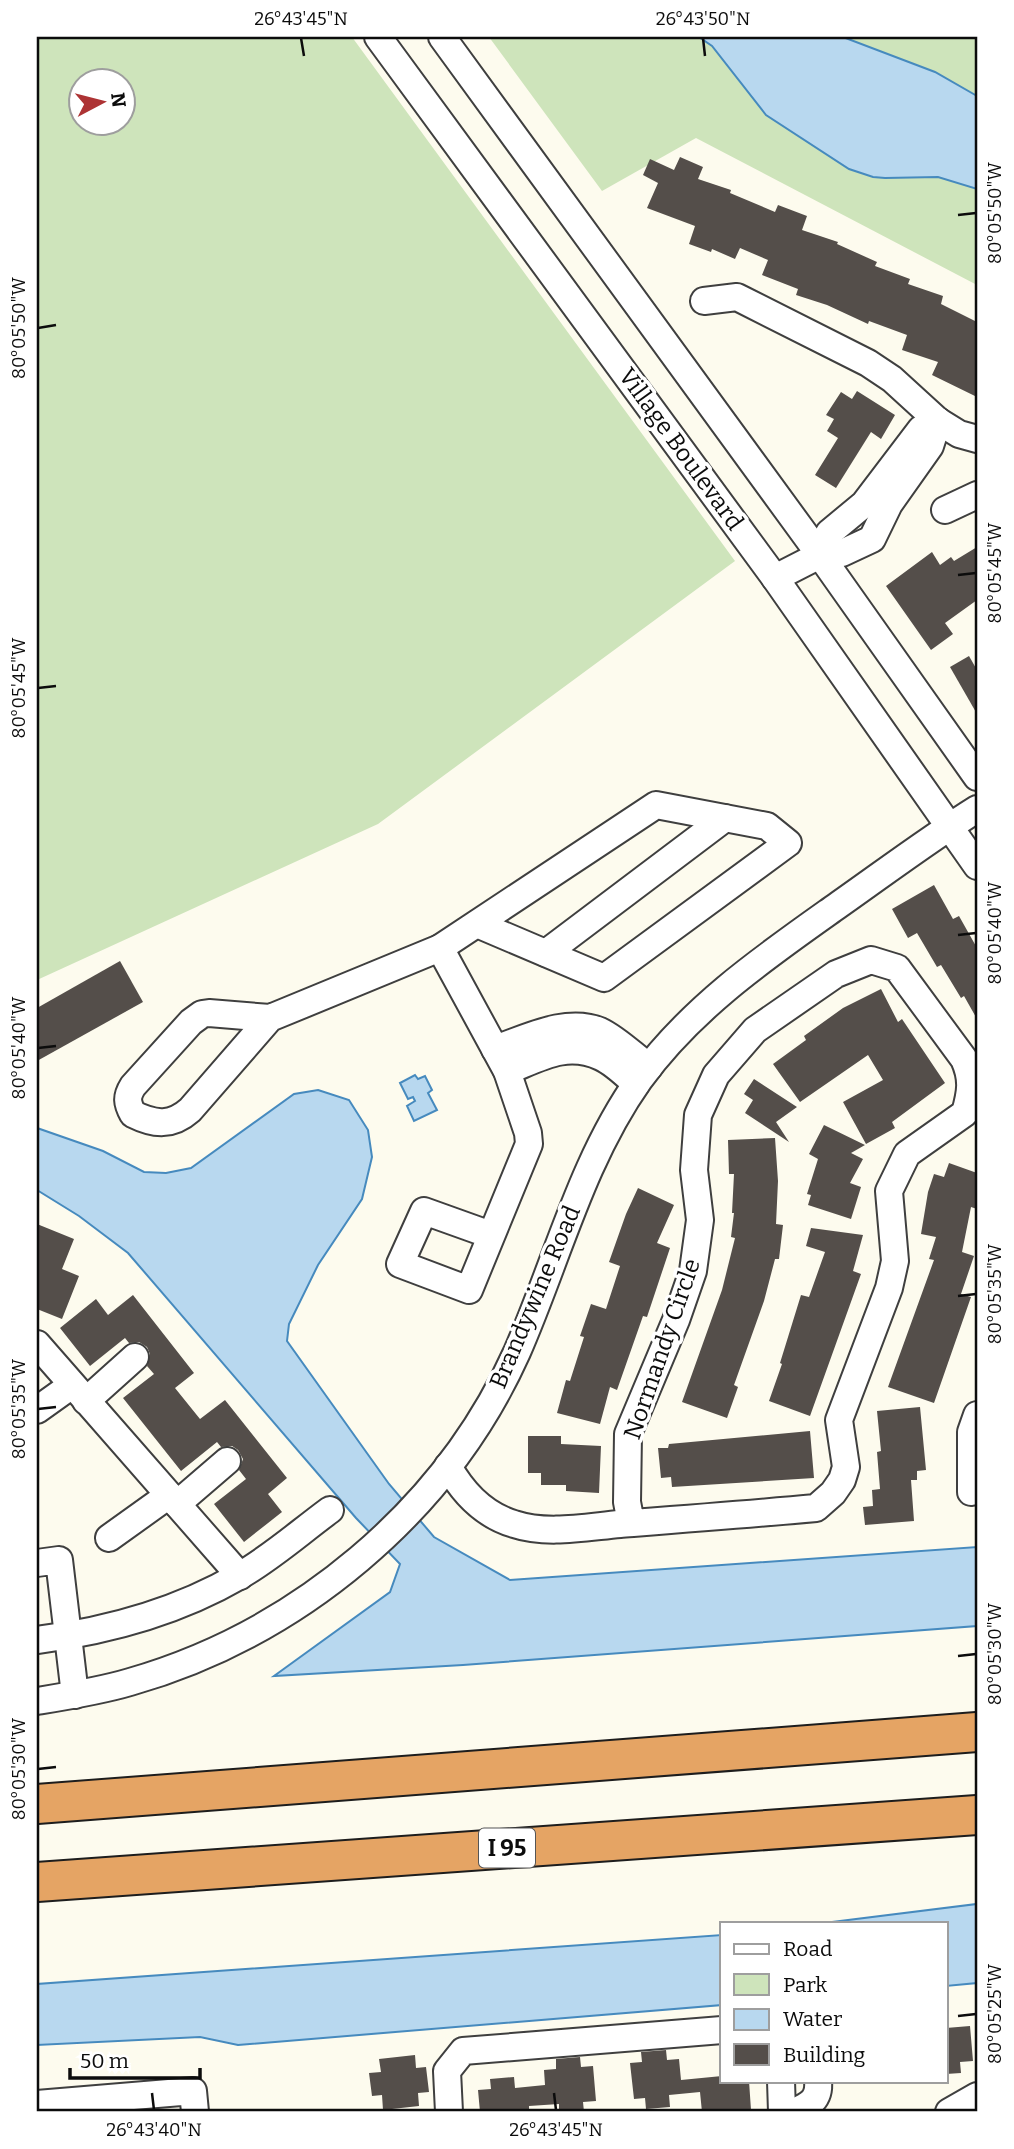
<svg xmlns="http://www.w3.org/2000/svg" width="1014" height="2149" viewBox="0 0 1014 2149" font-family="Bitter,serif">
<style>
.green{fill:#cee4bb;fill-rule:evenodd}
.water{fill:#b8d8ef;stroke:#468abe;stroke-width:2}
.building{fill:#544e4a}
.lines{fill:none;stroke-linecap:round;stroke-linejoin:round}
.minor-casing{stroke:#3f3f3f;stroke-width:30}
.highway-casing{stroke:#1d1d1d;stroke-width:42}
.minor{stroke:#fff;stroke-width:26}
.highway{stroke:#e5a464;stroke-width:38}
.ticks{fill:none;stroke:#0c0c0c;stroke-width:2.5}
.labels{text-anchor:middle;stroke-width:7;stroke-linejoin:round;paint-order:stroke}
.shield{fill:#fff;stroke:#555;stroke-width:2}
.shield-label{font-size:23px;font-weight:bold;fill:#0c0c0c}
.street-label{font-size:24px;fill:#0c0c0c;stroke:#fff}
.neatline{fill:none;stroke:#0c0c0c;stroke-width:2.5}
.ticks-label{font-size:18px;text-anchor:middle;fill:#0c0c0c}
</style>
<rect width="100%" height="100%" fill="#fdfbee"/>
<g class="green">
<path d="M37,37H352L735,561L378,824L37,980ZM122,80V122H80V80Z"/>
<polygon points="489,37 977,37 977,285 696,138 602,191"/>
</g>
<g class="water">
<polygon points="699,37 843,37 935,72 977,96 977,189 938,177 885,178 873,177 849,169 766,115 712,46"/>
<polygon points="415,1075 418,1079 425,1076 432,1090 428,1093 437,1110 414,1121 407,1106 415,1101 413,1097 408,1099 400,1083"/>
<polygon points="318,1090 349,1100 368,1130 372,1157 362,1199 318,1265 289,1324 287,1341 389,1484 434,1537 510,1580 977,1547 977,1626 463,1665 274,1676 390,1592 400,1564 356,1518 128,1253 79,1216 37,1190 37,1128 103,1151 144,1172 166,1173 191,1168 294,1094"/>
<polygon points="977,1904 977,1983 946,1986 946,1923 824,1923"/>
<polygon points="722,1935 722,2005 238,2045 200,2037 37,2045 37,1984"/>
</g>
<g class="building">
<polygon points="680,157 703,167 698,179 731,190 730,193 775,212 778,205 807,216 802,230 838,242 837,244 877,262 875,266 910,279 908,284 943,296 941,304 977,322 977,397 932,375 938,362 902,350 907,335 869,321 868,324 827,305 796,295 798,289 762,275 768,260 740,248 735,259 712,249 711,252 689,244 695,226 647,208 658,183 643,175 650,159 674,170"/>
<polygon points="857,391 895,415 881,439 871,432 836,488 815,475 838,438 827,431 834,419 826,415 841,392 852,399"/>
<polygon points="977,547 977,600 945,623 953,634 931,650 886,586 932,552 940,565 951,557 954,561"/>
<polygon points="969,656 977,670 977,714 950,667"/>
<polygon points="934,885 953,919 959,916 977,948 977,1019 964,996 961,998 941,965 937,967 917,933 908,938 892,909"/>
<polygon points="120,961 143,1002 37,1061 37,1008"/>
<polygon points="881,989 898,1022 902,1019 945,1083 892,1122 895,1128 866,1144 843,1102 883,1080 868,1055 800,1102 773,1064 806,1040 804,1036 843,1008"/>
<polygon points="754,1079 797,1107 776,1122 789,1142 745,1113 753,1100 744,1094"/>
<polygon points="824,1125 865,1145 851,1153 863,1159 850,1183 861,1187 851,1219 808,1205 811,1195 807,1194 818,1159 809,1154"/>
<polygon points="775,1138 778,1181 776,1224 783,1225 779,1259 775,1259 764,1301 734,1385 738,1387 727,1418 682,1402 722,1290 735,1238 731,1237 734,1213 732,1213 734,1174 729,1174 728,1140"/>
<polygon points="949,1163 977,1173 977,1209 971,1207 962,1252 974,1256 961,1294 971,1297 934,1403 888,1387 934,1260 929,1259 936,1237 921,1234 928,1192 934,1174 944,1177"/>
<polygon points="638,1188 674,1205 657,1243 670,1248 647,1317 643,1316 617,1390 610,1387 600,1424 557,1413 566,1380 570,1381 584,1337 580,1336 591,1304 606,1309 620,1266 609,1262 626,1214"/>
<polygon points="37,1224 74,1239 62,1269 79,1276 62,1319 37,1309"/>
<polygon points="811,1228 863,1235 853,1271 861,1274 810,1416 769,1401 782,1364 780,1363 801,1295 809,1297 825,1252 806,1246"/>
<polygon points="133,1295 194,1373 175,1388 200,1419 225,1400 287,1478 268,1494 282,1512 244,1542 214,1504 246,1479 239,1470 243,1459 238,1450 232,1446 221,1447 217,1442 181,1471 123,1398 154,1374 147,1366 150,1354 147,1347 139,1342 129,1343 125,1338 90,1366 60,1328 96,1299 108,1315"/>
<polygon points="920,1407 926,1470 917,1471 917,1480 911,1480 914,1521 865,1525 863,1507 873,1506 872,1490 880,1489 877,1452 881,1451 877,1411"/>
<polygon points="810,1431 814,1478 672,1487 671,1477 661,1478 658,1448 668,1448 669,1444"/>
<polygon points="528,1436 561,1436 561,1444 601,1446 599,1493 566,1491 566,1485 541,1485 541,1473 528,1473"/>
<polygon points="970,2026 973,2061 960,2062 961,2073 946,2074 946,2028"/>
<polygon points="666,2050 667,2060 679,2059 681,2080 722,2076 722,2081 749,2081 751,2110 738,2112 702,2112 700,2092 669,2095 670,2107 646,2109 645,2098 634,2099 630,2063 642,2062 641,2052"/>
<polygon points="415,2055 416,2068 426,2067 429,2092 418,2093 419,2106 383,2110 382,2095 372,2096 369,2073 381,2072 379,2059"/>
<polygon points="580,2057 581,2067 593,2066 596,2101 583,2102 584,2112 559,2112 559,2104 529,2106 529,2112 480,2112 478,2090 491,2089 490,2079 514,2077 515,2088 545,2085 544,2070 556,2069 556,2059"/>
</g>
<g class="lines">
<defs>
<g id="minor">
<polyline points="378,37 775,578 977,866"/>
<polyline points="442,37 820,555 977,777"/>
<polyline points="704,301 737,297 868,363 892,379 938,421 959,434 977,439"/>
<polyline points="945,510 977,495"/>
<polyline points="820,555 829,533 864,504 921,429 938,421"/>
<polyline points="775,578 820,555 842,553 872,539 889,504 930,446 938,421"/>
<polyline points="440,948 656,805 767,826 788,843 604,978 477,924"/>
<polyline points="546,953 725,818"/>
<path d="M270,1018L209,1013L202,1014L191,1022L133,1086C126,1097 127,1103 133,1114C155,1125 172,1126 190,1110L270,1018L440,948L507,1071L528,1133L529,1144L469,1290L400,1264L424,1211L491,1235"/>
<path d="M495,1049C527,1038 567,1017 600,1031C617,1039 634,1056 649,1067"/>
<path d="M507,1071C540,1058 566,1041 601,1057C614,1063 626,1075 636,1084"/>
<polyline points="37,1344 240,1576"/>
<polyline points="86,1401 135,1357"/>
<polyline points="37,1410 72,1385"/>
<polyline points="977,1415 971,1432 971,1492 977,1491"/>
<path d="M448,1466C463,1493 484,1515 514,1524C547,1535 586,1527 620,1524C685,1519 751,1514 816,1508L833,1493L842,1480L846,1467L839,1420L889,1288L895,1261L889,1191L907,1154L965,1113C971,1092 973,1079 964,1059L897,968L871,960L836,974L755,1030L716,1075L698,1115L694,1170L700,1220L693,1271L676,1320L628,1434L627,1502L631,1523"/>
<polyline points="177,1504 227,1461"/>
<polyline points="109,1538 169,1495"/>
<polyline points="37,1563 59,1560 75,1695"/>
<path d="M37,1640C107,1631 177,1612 239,1576C271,1558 300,1532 330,1510"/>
<path d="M37,1701C68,1696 100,1691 130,1682C297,1634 445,1512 517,1352C557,1261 581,1162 639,1080C692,1007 765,957 837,906C884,873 929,839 977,809"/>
<polyline points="781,2081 782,2112"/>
<polyline points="37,2104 193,2091 195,2112"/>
<polyline points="449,2112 447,2071 463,2051 722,2030"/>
<path d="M794,2112C809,2105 820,2100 818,2081"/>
<polyline points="949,2112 977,2096"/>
</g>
<g id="highway">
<polyline points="37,1804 977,1732"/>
<polyline points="37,1882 977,1815"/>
</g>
</defs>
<use href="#minor" class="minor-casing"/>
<use href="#highway" class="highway-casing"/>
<use href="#minor" class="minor"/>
<use href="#highway" class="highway"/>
</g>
<path class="ticks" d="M301,38L304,56M703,38L705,56M958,215L976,213M38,328L56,325M958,575L976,573M38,688L56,686M958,935L976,933M38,1048L56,1046M958,1296L976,1294M38,1409L56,1407M958,1656L976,1654M38,1769L56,1767M958,2016L976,2014M152,2093L154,2110M554,2093L556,2110"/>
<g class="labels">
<rect class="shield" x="479" y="1828.5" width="56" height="39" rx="5"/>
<g class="shield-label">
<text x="507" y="1856">I 95</text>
</g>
<g class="street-label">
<text transform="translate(681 449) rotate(54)" y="8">Village Boulevard</text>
<text transform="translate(535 1297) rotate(-67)" y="8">Brandywine Road</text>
<text transform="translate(662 1349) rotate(-71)" y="8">Normandy Circle</text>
</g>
</g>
<rect width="1014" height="2149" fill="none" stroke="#ffffff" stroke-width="77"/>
<rect x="720" y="1922" width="228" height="161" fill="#ffffff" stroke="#9e9e9e" stroke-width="2"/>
<rect x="734" y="1944" width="35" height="10" fill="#ffffff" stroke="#9e9e9e" stroke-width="2"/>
<text x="783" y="1956" font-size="21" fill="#0c0c0c">Road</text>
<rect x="734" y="1974" width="35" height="21" fill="#cee4bb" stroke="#9e9e9e" stroke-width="2"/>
<text x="783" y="1992" font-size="21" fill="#0c0c0c">Park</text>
<rect x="734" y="2009" width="35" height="21" fill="#b8d8ef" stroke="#9e9e9e" stroke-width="2"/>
<text x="783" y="2026" font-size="21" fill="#0c0c0c">Water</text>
<rect x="734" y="2044" width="35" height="21" fill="#544e4a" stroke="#9e9e9e" stroke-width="2"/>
<text x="783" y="2062" font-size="21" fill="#0c0c0c">Building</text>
<g transform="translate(102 102) rotate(83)"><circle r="33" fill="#ffffff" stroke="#9e9e9e" stroke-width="2"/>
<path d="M0-5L12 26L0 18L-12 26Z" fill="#ad3334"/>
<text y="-10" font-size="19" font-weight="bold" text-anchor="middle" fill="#0c0c0c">N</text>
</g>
<path d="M70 2068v10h130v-10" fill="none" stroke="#0c0c0c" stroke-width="3.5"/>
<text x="80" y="2068" font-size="21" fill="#0c0c0c" stroke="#ffffff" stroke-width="5" paint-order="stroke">50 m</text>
<rect x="38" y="38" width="938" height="2072" class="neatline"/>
<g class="ticks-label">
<text x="301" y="25">26°43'45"N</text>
<text x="703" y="25">26°43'50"N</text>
<text transform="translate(995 213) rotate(-90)" y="6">80°05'50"W</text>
<text transform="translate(19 328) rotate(-90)" y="6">80°05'50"W</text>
<text transform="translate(995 573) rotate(-90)" y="6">80°05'45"W</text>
<text transform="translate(19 688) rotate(-90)" y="6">80°05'45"W</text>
<text transform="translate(995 933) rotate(-90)" y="6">80°05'40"W</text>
<text transform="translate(19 1048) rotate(-90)" y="6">80°05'40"W</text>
<text transform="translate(995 1294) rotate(-90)" y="6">80°05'35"W</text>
<text transform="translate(19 1409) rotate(-90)" y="6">80°05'35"W</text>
<text transform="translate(995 1654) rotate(-90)" y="6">80°05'30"W</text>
<text transform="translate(19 1769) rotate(-90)" y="6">80°05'30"W</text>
<text transform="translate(995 2014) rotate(-90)" y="6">80°05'25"W</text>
<text x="154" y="2136">26°43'40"N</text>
<text x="556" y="2136">26°43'45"N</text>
</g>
</svg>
